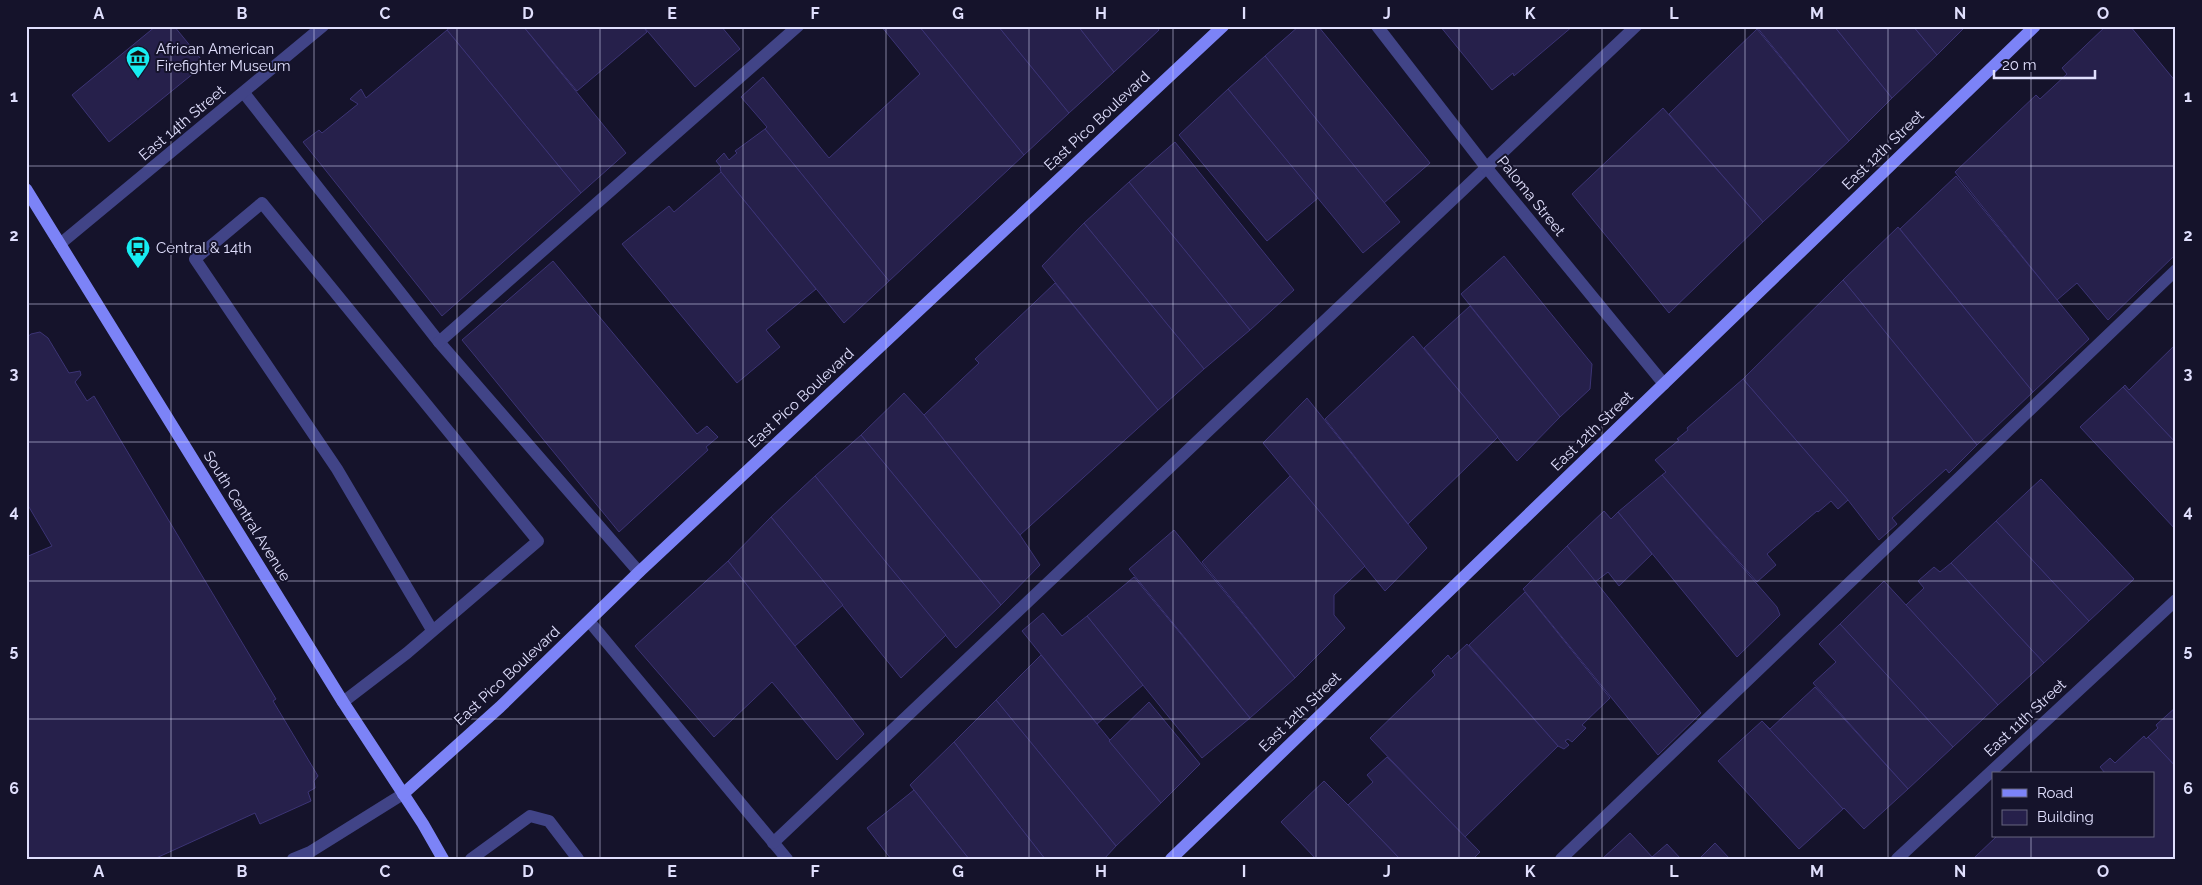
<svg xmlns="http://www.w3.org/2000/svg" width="2202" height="885" viewBox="0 0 2202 885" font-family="Raleway,sans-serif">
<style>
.building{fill:#26204b;stroke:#3c3475}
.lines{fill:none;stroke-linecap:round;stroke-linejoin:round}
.lane{stroke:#414487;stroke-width:12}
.street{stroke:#414487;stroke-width:12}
.secondary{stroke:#7c83f7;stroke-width:12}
.grid{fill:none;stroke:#e0dffd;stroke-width:1;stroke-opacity:0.55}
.labels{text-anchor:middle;stroke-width:4;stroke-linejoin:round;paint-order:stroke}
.poi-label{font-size:15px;fill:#e0dffd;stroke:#15132b;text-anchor:start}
.street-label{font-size:15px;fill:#e0dffd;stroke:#15132b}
.neatline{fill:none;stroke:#e0dffd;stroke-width:2}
.grid-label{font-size:16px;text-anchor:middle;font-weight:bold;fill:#e0dffd}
</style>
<rect width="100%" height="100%" fill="#15132b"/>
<g class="building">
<polygon points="156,26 174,26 205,64 109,142 72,95"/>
<polygon points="452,26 523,26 626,153 581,193 447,30"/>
<polygon points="523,26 643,26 647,32 577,91"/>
<polygon points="643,26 721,26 740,49 695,87"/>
<polygon points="881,26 919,26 1024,155 889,281 765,129 767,127 741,97 763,77 829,158 920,74"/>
<polygon points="919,26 998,26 1069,113 1024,155"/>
<polygon points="998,26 1078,26 1114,72 1069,113"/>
<polygon points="1078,26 1157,26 1159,30 1114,72"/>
<polygon points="1299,26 1318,26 1430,163 1384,203 1265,56"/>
<polygon points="1440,26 1573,26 1514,76 1513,73 1492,90"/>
<polygon points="1756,26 1834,26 1892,98 1849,141"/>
<polygon points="1834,26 1913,26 1937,55 1892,98"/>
<polygon points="1913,26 1966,26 1937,55"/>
<polygon points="2106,26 2130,26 2176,82 2176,254 2108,320 2077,283 2057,300 1955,172 2036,95 2040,99 2067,74 2062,68"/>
<polygon points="1757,29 1849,141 1763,222 1669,114"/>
<polygon points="447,30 581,193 442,316 303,142 319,130 322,133 358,104 350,99 361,89 366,98"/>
<polygon points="1265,56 1400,222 1363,253 1228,89"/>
<polygon points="1228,89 1318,198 1267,241 1179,135"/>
<polygon points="1663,108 1763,222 1669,313 1572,194"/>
<polygon points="765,129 889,281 844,323 721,172 720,168 721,167 716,161 724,153 729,160 737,153 735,151"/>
<polygon points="1175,142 1294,290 1250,330 1129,182"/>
<polygon points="721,172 816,289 766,330 780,347 737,383 622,244 669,206 674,212"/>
<polygon points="1956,176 2089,339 2033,392 1900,229"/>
<polygon points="1129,182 1250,330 1204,369 1084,223"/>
<polygon points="1084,223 1204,369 1158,410 1042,266"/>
<polygon points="1898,227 2033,392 1977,445 1843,280"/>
<polygon points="1504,256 1592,364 1590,389 1560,417 1461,294"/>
<polygon points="553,261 697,434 707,426 718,437 706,447 708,450 619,532 462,340"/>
<polygon points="1843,280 1977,445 1949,473 1946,469 1892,518 1897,524 1879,540 1848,500 1743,379"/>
<polygon points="1055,283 1158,410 1020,535 924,415 979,363 975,359"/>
<polygon points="1470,306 1560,417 1517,461 1424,348"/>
<polygon points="40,332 48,338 69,373 80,371 81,375 75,382 87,401 94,396 276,699 273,701 318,776 314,781 315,788 308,792 311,801 260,824 255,813 154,859 26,859 26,557 52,546 26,502 26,338 31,334"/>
<polygon points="1413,336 1498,437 1408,524 1325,419"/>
<polygon points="2176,344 2176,443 2123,387 2125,385 2129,390"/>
<polygon points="1743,379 1848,500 1838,509 1831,501 1818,512 1817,511 1767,554 1776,565 1757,582 1662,475 1666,472 1655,460 1679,440 1677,439 1688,430 1687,428"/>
<polygon points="2123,387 2176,443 2176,530 2080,427"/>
<polygon points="904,393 924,415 1020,535 1040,565 1001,605 861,435"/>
<polygon points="1307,398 1427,548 1385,591 1263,443"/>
<polygon points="861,435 1001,605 956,648 815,476"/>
<polygon points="1662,475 1777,607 1780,615 1737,657 1618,512"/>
<polygon points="815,476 946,635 901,678 771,517"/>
<polygon points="1290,476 1365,566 1334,595 1334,615 1345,628 1295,678 1202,562"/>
<polygon points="2041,479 2134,579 2089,621 1996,521"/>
<polygon points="1604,511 1611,519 1618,512 1652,554 1619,586 1608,572 1595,582 1567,546"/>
<polygon points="771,517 843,605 795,646 728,561"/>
<polygon points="1996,521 2089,621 2044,663 1951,563"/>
<polygon points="1174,530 1295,678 1250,718 1129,569"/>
<polygon points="1567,546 1701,713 1658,755 1523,589"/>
<polygon points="728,561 864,734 837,760 772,682 714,737 635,646"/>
<polygon points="1951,563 2044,663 1998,705 1906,605 1924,588 1918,581 1934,567 1940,572"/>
<polygon points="1134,577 1250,718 1202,758 1087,616"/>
<polygon points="1884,581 1998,705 1953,747 1840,624"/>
<polygon points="1525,592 1610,698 1582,725 1586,728 1572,742 1568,739 1565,741 1569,745 1564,749 1558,746 1469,645"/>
<polygon points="1043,613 1062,636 1087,616 1143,685 1097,724 1022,631"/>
<polygon points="1840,624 1953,747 1908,789 1813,683 1836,662 1819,644"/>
<polygon points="1467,644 1558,746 1465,837 1370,738 1435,675 1432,671 1448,655 1451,659"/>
<polygon points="1041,655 1161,803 1116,846 996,700"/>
<polygon points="1815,687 1908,789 1864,829 1844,808 1843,809 1762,721 1770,729"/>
<polygon points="996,700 1116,846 1104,859 1045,859 954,742"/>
<polygon points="1149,702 1200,764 1161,803 1109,741"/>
<polygon points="2176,707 2176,767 2148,737 2158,728 2156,725"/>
<polygon points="1762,721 1843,809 1799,849 1718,761"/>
<polygon points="2144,736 2146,739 2148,737 2176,767 2176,859 1973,859 1997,836 2153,836 2153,774 2104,774 2105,773 2100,767 2110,758 2115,763"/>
<polygon points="954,742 1045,859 969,859 914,790 910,785"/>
<polygon points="1387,757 1480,852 1473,859 1400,859 1348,805 1373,782 1367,775"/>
<polygon points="1324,781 1348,805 1400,859 1316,859 1281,822"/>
<polygon points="914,790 969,859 891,859 867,828"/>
<polygon points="1630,833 1654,859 1602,859"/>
<polygon points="1715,843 1730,859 1699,859"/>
<polygon points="1667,844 1681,859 1652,857"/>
</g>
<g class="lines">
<g class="lane">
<polyline points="244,93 439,342 639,572"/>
<polyline points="439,342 798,26"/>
<polyline points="589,621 787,859"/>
<polyline points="343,702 407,653 538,541 262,203 195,259 337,469 432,630"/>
<polyline points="773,843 1636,26"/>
<polyline points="293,859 310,852 403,794"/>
<polyline points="471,859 530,816 549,821 578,859"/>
<polyline points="1561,859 2176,270"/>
</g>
<g class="street">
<polyline points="1377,26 1486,167 1664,384"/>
<polyline points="60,244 323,26"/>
<polyline points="1897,859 2176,600"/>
</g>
<g class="secondary">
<polyline points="26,189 343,702 423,824 443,859"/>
<polyline points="403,794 500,707 639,572 1223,26"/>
<polyline points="1171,859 2035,26"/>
</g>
</g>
<path class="grid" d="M171,26V859M314,26V859M457,26V859M600,26V859M743,26V859M886,26V859M1029,26V859M1173,26V859M1316,26V859M1459,26V859M1602,26V859M1745,26V859M1888,26V859M2031,26V774M26,166H2176M26,304H2176M26,442H2176M26,581H2176M26,719H2176M2031,836V859"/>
<defs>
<symbol id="museum-pin" viewBox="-11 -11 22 30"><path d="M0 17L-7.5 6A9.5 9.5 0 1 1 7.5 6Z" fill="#17ecf1" stroke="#15132b"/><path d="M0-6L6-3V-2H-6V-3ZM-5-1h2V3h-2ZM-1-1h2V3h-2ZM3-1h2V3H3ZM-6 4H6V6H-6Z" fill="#111"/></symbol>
<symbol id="bus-pin" viewBox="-11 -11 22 30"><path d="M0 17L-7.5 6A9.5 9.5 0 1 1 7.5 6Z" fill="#17ecf1" stroke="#15132b"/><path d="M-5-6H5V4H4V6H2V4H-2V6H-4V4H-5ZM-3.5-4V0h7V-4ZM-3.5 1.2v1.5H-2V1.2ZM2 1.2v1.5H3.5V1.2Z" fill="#111"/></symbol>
</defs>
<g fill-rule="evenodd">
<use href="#museum-pin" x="124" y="44" width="28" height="38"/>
<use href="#bus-pin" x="124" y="234" width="28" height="38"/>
</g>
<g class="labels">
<g class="poi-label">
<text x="156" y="54">African American<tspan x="156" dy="17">Firefighter Museum</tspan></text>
<text x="156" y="253">Central &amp; 14th</text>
</g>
<g class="street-label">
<text transform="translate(1097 121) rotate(-43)" y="5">East Pico Boulevard</text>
<text transform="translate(182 123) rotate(-40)" y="5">East 14th Street</text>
<text transform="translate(1883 150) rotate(-44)" y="5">East 12th Street</text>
<text transform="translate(1531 196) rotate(51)" y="5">Paloma Street</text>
<text transform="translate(801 398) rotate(-43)" y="5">East Pico Boulevard</text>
<text transform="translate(1592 431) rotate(-44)" y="5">East 12th Street</text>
<text transform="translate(247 516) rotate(58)" y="5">South Central Avenue</text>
<text transform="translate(507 676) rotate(-43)" y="5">East Pico Boulevard</text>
<text transform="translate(1300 712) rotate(-44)" y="5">East 12th Street</text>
<text transform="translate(2025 718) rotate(-43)" y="5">East 11th Street</text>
</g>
</g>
<rect width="2202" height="885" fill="none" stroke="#15132b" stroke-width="55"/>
<rect x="1992" y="772" width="162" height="65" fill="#15132b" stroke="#66657f"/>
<rect x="2002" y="789" width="25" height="8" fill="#7c83f7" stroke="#66657f"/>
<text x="2037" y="798" font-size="15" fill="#e0dffd">Road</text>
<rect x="2002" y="810" width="25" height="15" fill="#26204b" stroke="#66657f"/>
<text x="2037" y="822" font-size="15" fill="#e0dffd">Building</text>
<path d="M1994 70v8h101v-8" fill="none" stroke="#e0dffd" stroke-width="2.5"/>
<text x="2002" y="70" font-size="15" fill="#e0dffd" stroke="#15132b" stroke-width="4" paint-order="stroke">20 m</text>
<rect x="28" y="28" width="2146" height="830" class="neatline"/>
<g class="grid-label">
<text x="99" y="19">A</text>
<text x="242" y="19">B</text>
<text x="385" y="19">C</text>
<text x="528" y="19">D</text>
<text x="672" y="19">E</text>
<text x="815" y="19">F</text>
<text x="958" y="19">G</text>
<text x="1101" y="19">H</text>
<text x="1244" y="19">I</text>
<text x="1387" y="19">J</text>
<text x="1530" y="19">K</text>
<text x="1674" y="19">L</text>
<text x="1817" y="19">M</text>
<text x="1960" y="19">N</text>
<text x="2103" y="19">O</text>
<text x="14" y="102">1</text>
<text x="2188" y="102">1</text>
<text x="14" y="241">2</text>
<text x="2188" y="241">2</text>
<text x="14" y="379">3</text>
<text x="2188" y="379">3</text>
<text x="14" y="517">4</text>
<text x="2188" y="517">4</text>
<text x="14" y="656">5</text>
<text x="2188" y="656">5</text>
<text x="14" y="794">6</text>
<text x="2188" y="794">6</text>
<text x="99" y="877">A</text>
<text x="242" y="877">B</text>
<text x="385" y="877">C</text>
<text x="528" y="877">D</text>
<text x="672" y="877">E</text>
<text x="815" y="877">F</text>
<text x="958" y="877">G</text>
<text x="1101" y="877">H</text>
<text x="1244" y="877">I</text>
<text x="1387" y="877">J</text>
<text x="1530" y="877">K</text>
<text x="1674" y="877">L</text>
<text x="1817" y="877">M</text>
<text x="1960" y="877">N</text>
<text x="2103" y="877">O</text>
</g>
</svg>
